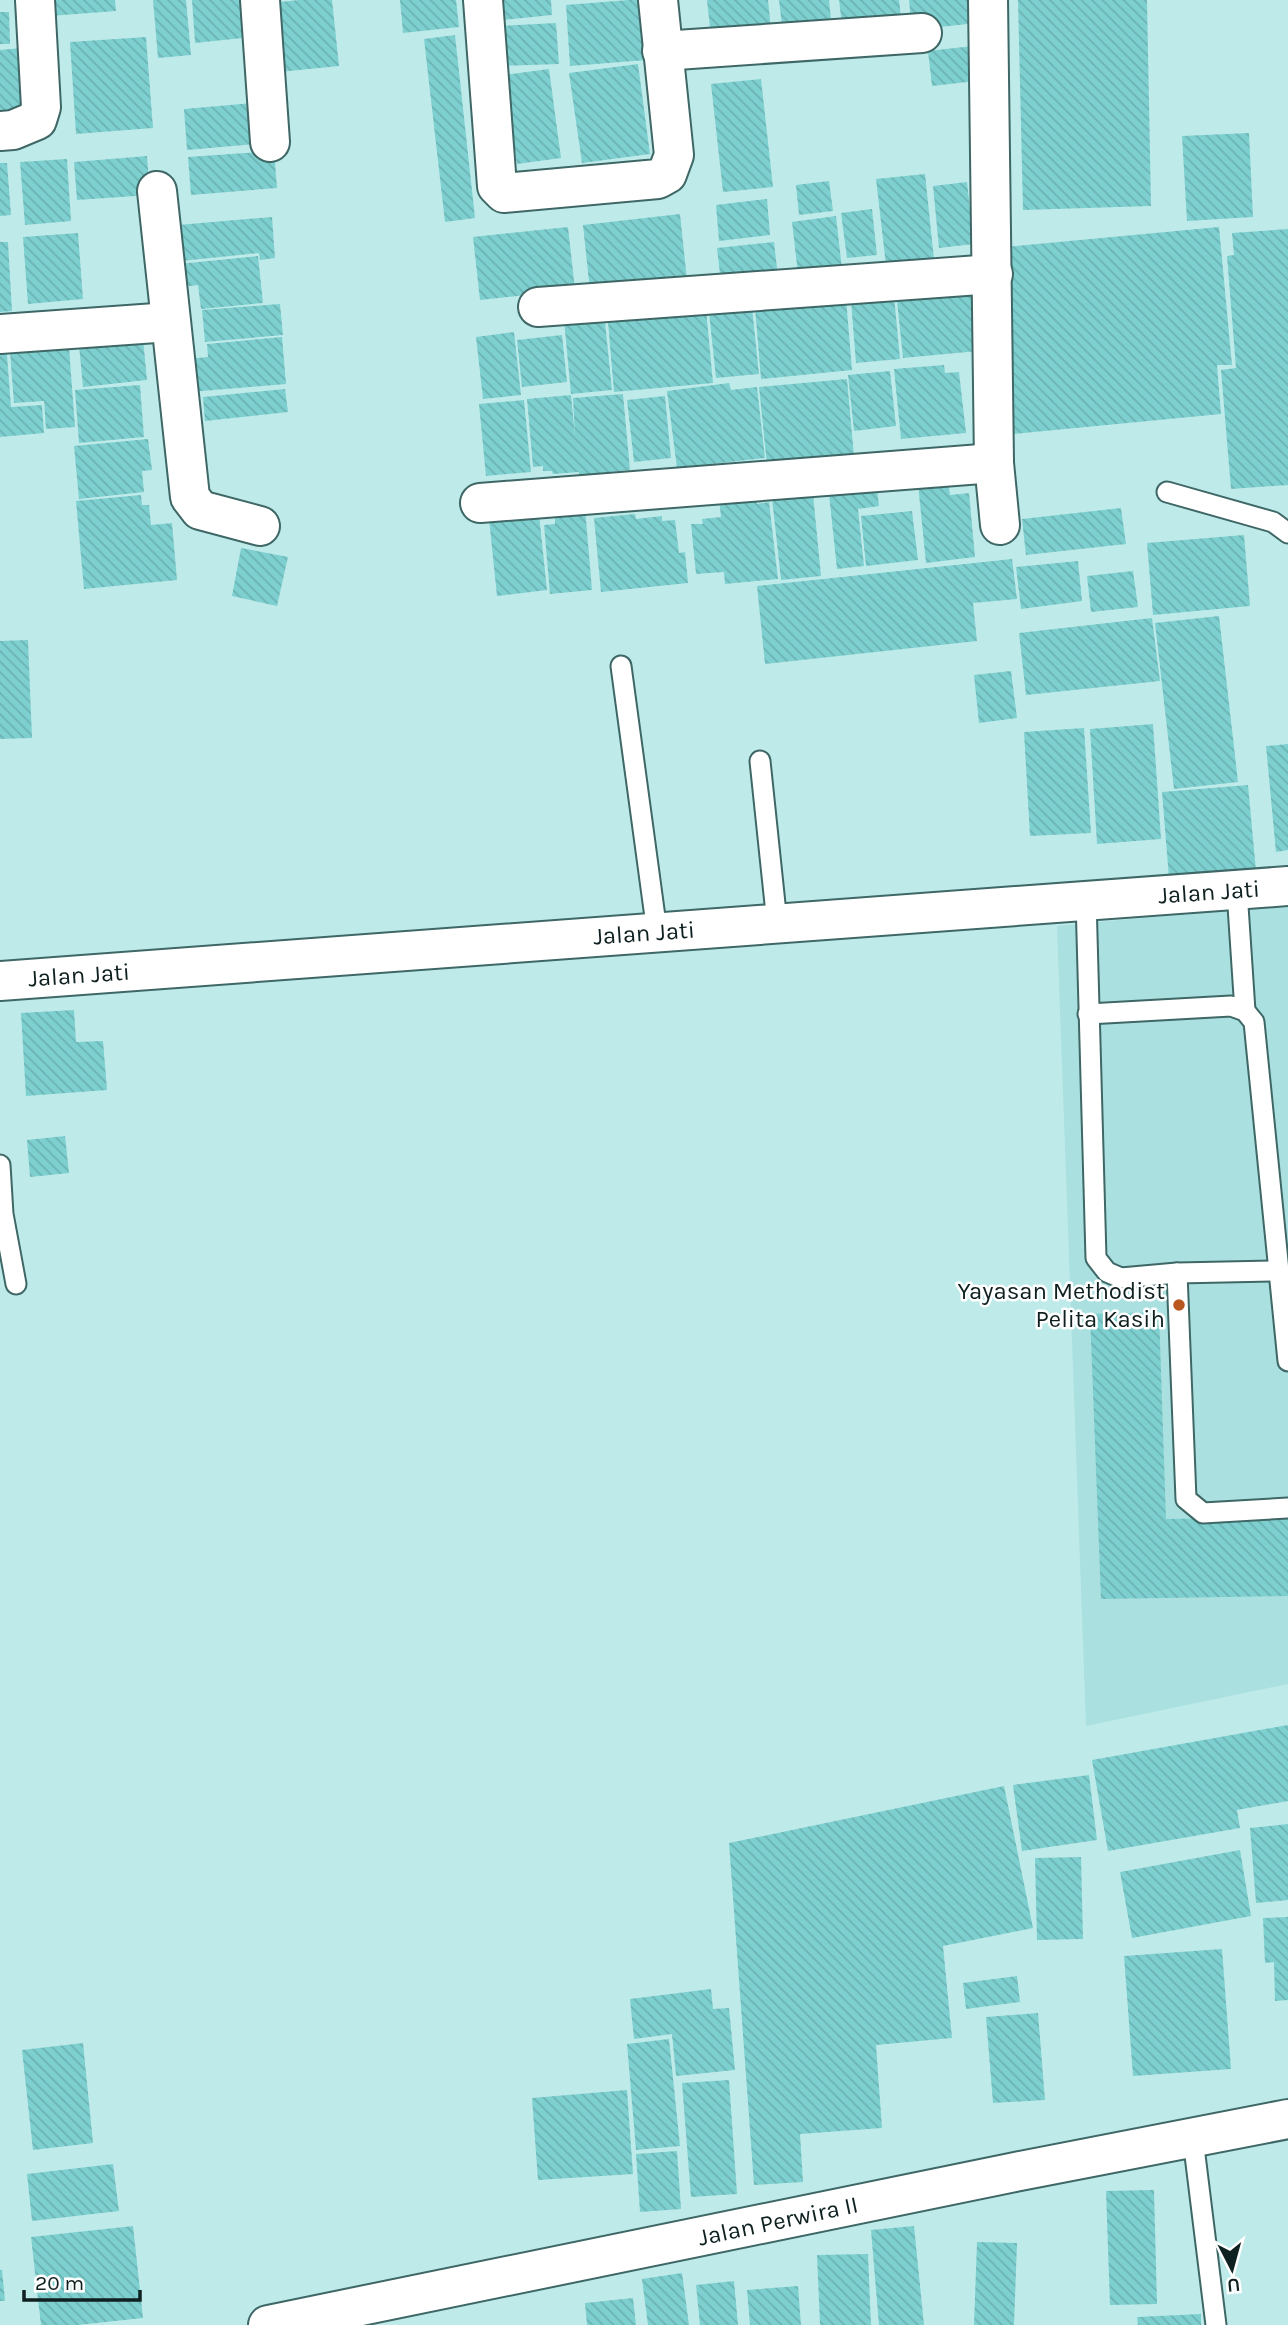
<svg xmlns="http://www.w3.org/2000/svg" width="1288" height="2325" viewBox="0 0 1288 2325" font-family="Karla,sans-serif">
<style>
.built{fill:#aae0df}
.building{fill:url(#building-back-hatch)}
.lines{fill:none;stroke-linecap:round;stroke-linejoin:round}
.service-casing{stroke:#3e6766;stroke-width:23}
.minor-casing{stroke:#3e6766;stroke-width:42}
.service{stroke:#fff;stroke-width:19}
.minor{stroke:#fff;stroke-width:38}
.poi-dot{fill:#ba5620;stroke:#fff;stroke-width:2.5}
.labels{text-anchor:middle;stroke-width:5;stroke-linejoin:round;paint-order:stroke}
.street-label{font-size:24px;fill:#0f2020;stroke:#fff}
.poi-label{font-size:24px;fill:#0f2020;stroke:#fff;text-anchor:end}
</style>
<defs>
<pattern id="building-back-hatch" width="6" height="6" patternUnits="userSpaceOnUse" patternTransform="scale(1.75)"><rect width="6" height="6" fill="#7ed0d0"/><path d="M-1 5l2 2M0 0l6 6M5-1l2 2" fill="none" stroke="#6cb2b2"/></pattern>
</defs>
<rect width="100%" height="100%" fill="#beebea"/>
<polygon class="built" points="1288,904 1288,1684 1086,1726 1057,926"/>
<g class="building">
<polygon points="49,0 115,0 116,11 50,16"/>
<polygon points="153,0 186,0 191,55 158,58"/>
<polygon points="192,0 249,0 252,37 195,43"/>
<polygon points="299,0 332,0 339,66 279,72 271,3"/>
<polygon points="400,0 456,0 459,27 403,33"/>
<polygon points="500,0 551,0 552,15 502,20"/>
<polygon points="629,0 642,0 647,60 570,66 566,5"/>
<polygon points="707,0 768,0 771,30 711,37"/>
<polygon points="779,0 829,0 832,29 783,34"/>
<polygon points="839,0 899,0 902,26 843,33"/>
<polygon points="909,0 975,0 977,23 912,30"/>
<polygon points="1018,0 1147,0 1151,206 1023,210"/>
<polygon points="0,12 9,12 10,44 0,44"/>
<polygon points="556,23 559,64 503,66 501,26"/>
<polygon points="455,35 475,218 445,222 424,39"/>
<polygon points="146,37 153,128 76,134 70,42"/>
<polygon points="973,46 976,81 932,86 928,51"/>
<polygon points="22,48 27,117 0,119 0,50"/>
<polygon points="638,64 650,154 582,163 569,73"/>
<polygon points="549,69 561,158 517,164 505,75"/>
<polygon points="761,79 773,187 723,192 711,84"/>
<polygon points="253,103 256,144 187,150 184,109"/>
<polygon points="1249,133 1253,217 1187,221 1182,136"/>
<polygon points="274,151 277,188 191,195 188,157"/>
<polygon points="147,156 150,195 77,200 74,162"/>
<polygon points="67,159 71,221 25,225 20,162"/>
<polygon points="0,163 7,163 11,215 0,216"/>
<polygon points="925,174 934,259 886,265 876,179"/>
<polygon points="829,181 833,211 799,215 796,185"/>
<polygon points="967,182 974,244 939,248 933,186"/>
<polygon points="767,199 770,235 719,241 716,205"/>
<polygon points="872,209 877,255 847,258 841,213"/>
<polygon points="680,214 687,280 590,291 583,225"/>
<polygon points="836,216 842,269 798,274 792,222"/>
<polygon points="272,217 275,258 260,260 259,253 181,261 178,225"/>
<polygon points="568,227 575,290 480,300 473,237"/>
<polygon points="1219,227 1232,365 1217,365 1221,414 1013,434 1003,322 1006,247"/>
<polygon points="1288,229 1288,485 1231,489 1221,370 1236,368 1227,256 1234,255 1232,233"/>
<polygon points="78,233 83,299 28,304 23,237"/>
<polygon points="0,242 8,242 12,311 0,312"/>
<polygon points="774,242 778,277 721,283 717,248"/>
<polygon points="258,256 263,303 201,309 198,285 182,287 179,264"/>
<polygon points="893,285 900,359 856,363 850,289"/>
<polygon points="915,291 973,294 978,351 903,358 897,301 916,299"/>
<polygon points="754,296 846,298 852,370 761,379"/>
<polygon points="751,298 759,374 716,378 708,303"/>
<polygon points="280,304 283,335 205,342 202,310"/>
<polygon points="706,309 713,383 614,392 608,322 625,321 624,315"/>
<polygon points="596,316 597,323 605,322 612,390 571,394 564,320"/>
<polygon points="514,332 521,395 483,399 476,337"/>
<polygon points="68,334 75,427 46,429 44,401 14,403 9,339"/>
<polygon points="78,335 143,339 147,380 83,387"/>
<polygon points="562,335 567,382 522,387 517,340"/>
<polygon points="282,337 286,384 190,392 187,359 208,357 207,344"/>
<polygon points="0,342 6,342 11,407 42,405 44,433 0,437"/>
<polygon points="944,365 945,373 959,372 966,433 901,439 894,369"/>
<polygon points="890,371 896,426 854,431 848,375"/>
<polygon points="847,379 854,456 767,465 759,387"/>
<polygon points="729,383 731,390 757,387 765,458 677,468 667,391"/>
<polygon points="140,385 144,437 79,443 75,390"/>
<polygon points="285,389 288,412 205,421 203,397"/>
<polygon points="623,394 630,470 579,475 579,472 553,474 552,471 543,471 543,466 533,467 527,399 571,395 575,437 573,398"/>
<polygon points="665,396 671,458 634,462 627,400"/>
<polygon points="524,400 531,472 486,476 479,404"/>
<polygon points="148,439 152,470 142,471 144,492 79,499 74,446"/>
<polygon points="876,480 879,506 858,509 864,566 837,569 828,485"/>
<polygon points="948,481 950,495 969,493 975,557 926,563 918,484"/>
<polygon points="813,494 821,576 781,580 772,498"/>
<polygon points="141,495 142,505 149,505 151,525 172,523 177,580 84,589 76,501"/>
<polygon points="719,498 756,500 757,504 769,502 778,579 725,584 724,572 696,574 691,524 703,524 702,519 721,517"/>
<polygon points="585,508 592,590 550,594 544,525 555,524 555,511"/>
<polygon points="1121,508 1126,544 1026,555 1022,519"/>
<polygon points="912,511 918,560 866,566 861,516"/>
<polygon points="539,514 547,590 497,596 489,519"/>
<polygon points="635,514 636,519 662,516 662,521 675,520 679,553 685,552 688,583 601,592 594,518"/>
<polygon points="1244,535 1250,606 1153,615 1147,543"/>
<polygon points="241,548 288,557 277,606 232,596"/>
<polygon points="1012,559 1017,599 973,603 977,641 765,664 757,586"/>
<polygon points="1078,561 1082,601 1021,609 1016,567"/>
<polygon points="1133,571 1138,607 1091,612 1087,576"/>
<polygon points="1219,616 1238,782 1174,789 1155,623"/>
<polygon points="1152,618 1160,681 1026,695 1019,633"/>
<polygon points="28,640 32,738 0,739 0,641"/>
<polygon points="1011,671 1017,718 979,723 974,675"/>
<polygon points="1153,724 1161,839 1097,844 1090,729"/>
<polygon points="1084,728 1091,833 1030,836 1024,732"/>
<polygon points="1288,744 1288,850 1276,852 1266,746"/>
<polygon points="1248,785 1256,871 1169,878 1162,792"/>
<polygon points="74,1010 76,1042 103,1041 107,1090 26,1096 21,1013"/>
<polygon points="65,1136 69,1173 30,1177 27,1140"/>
<polygon points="1159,1312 1166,1519 1288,1517 1288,1596 1101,1599 1090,1314"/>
<polygon points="1288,1725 1288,1801 1237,1810 1240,1828 1108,1851 1092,1760"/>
<polygon points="1089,1775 1097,1840 1022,1851 1013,1785"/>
<polygon points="1004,1786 1033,1928 943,1946 952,2038 876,2045 882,2128 800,2134 803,2182 754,2185 729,1843"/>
<polygon points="1288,1824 1288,1900 1256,1903 1250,1828"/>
<polygon points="1240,1850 1251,1916 1132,1938 1120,1872"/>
<polygon points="1081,1857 1083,1939 1037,1940 1035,1858"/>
<polygon points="1288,1917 1288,2000 1275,2001 1274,1962 1265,1963 1263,1918"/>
<polygon points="1222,1949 1231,2069 1133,2076 1124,1956"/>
<polygon points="1017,1976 1020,2002 966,2009 963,1983"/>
<polygon points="711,1989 713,2009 729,2008 735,2070 676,2076 672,2034 634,2039 630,1999"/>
<polygon points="1038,2013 1045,2100 993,2103 986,2017"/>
<polygon points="669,2039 680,2146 636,2150 627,2044"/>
<polygon points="83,2043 93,2143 33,2150 22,2050"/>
<polygon points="729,2080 737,2194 691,2197 682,2083"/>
<polygon points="627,2090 633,2174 538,2180 532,2098"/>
<polygon points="677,2151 681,2209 640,2212 636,2154"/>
<polygon points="113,2164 119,2211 32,2221 27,2174"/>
<polygon points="1154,2190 1157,2304 1110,2305 1106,2191"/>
<polygon points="133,2226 143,2318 78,2325 41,2325 31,2237"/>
<polygon points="914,2226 924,2325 879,2325 871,2230"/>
<polygon points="977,2242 1017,2243 1014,2325 974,2325"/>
<polygon points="868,2254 871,2325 820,2325 817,2255"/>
<polygon points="0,2270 2,2270 5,2301 0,2301"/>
<polygon points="682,2273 689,2325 648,2325 642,2279"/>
<polygon points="734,2281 738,2325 700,2325 696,2285"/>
<polygon points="798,2286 801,2325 750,2325 747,2290"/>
<polygon points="633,2298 636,2325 587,2325 585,2303"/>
<polygon points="1201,2314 1201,2325 1138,2325 1137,2317"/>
</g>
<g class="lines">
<defs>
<g id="service">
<polyline points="1167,492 1273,522 1288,533"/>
<polyline points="621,666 657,932"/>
<polyline points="760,761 777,923"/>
<polyline points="1237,891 1245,1011"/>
<polyline points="1086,899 1096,1258 1107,1272 1121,1278 1177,1273 1278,1271"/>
<polyline points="1088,1014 1231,1006 1245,1011 1254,1022 1288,1361"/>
<polyline points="0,1165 3,1214 16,1284"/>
<polyline points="1177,1273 1186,1499 1203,1513 1288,1508"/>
<polyline points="1193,2139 1216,2325"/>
</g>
<g id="minor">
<polyline points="260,0 270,142"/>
<polyline points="483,0 497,186 504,193 658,179 667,174 674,155 658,0"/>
<polyline points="988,0 994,463 1000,525"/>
<polyline points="662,51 922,33"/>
<polyline points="0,131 13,130 37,120 41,107 35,0"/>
<polyline points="157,191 190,497 200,510 260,526"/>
<polyline points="538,307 993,274"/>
<polyline points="0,334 170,322"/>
<polyline points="480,503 994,463"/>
<polyline points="0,981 1288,886"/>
<polyline points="268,2325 1015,2172 1288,2119"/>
</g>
</defs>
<use href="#service" class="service-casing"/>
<use href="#minor" class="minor-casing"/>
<use href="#service" class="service"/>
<use href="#minor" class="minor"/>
</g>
<circle class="poi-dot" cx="1179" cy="1305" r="7"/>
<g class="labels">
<g class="street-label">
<text transform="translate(1209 892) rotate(-4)" y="8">Jalan Jati</text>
<text transform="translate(644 933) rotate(-4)" y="8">Jalan Jati</text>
<text transform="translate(79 975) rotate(-4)" y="8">Jalan Jati</text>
<text transform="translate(778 2221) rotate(-12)" y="8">Jalan Perwira II</text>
</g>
<g class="poi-label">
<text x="1165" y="1299">Yayasan Methodist<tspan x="1165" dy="28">Pelita Kasih</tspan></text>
</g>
</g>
<g transform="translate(1232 2269) rotate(174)" stroke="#ffffff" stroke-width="5" paint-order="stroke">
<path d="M0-5L12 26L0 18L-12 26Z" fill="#0f2020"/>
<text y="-10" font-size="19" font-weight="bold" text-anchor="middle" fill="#0f2020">U</text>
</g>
<path d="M24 2290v10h116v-10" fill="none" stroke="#0f2020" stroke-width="3.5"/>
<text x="35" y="2290" font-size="21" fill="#0f2020" stroke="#ffffff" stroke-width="5" paint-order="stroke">20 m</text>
</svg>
